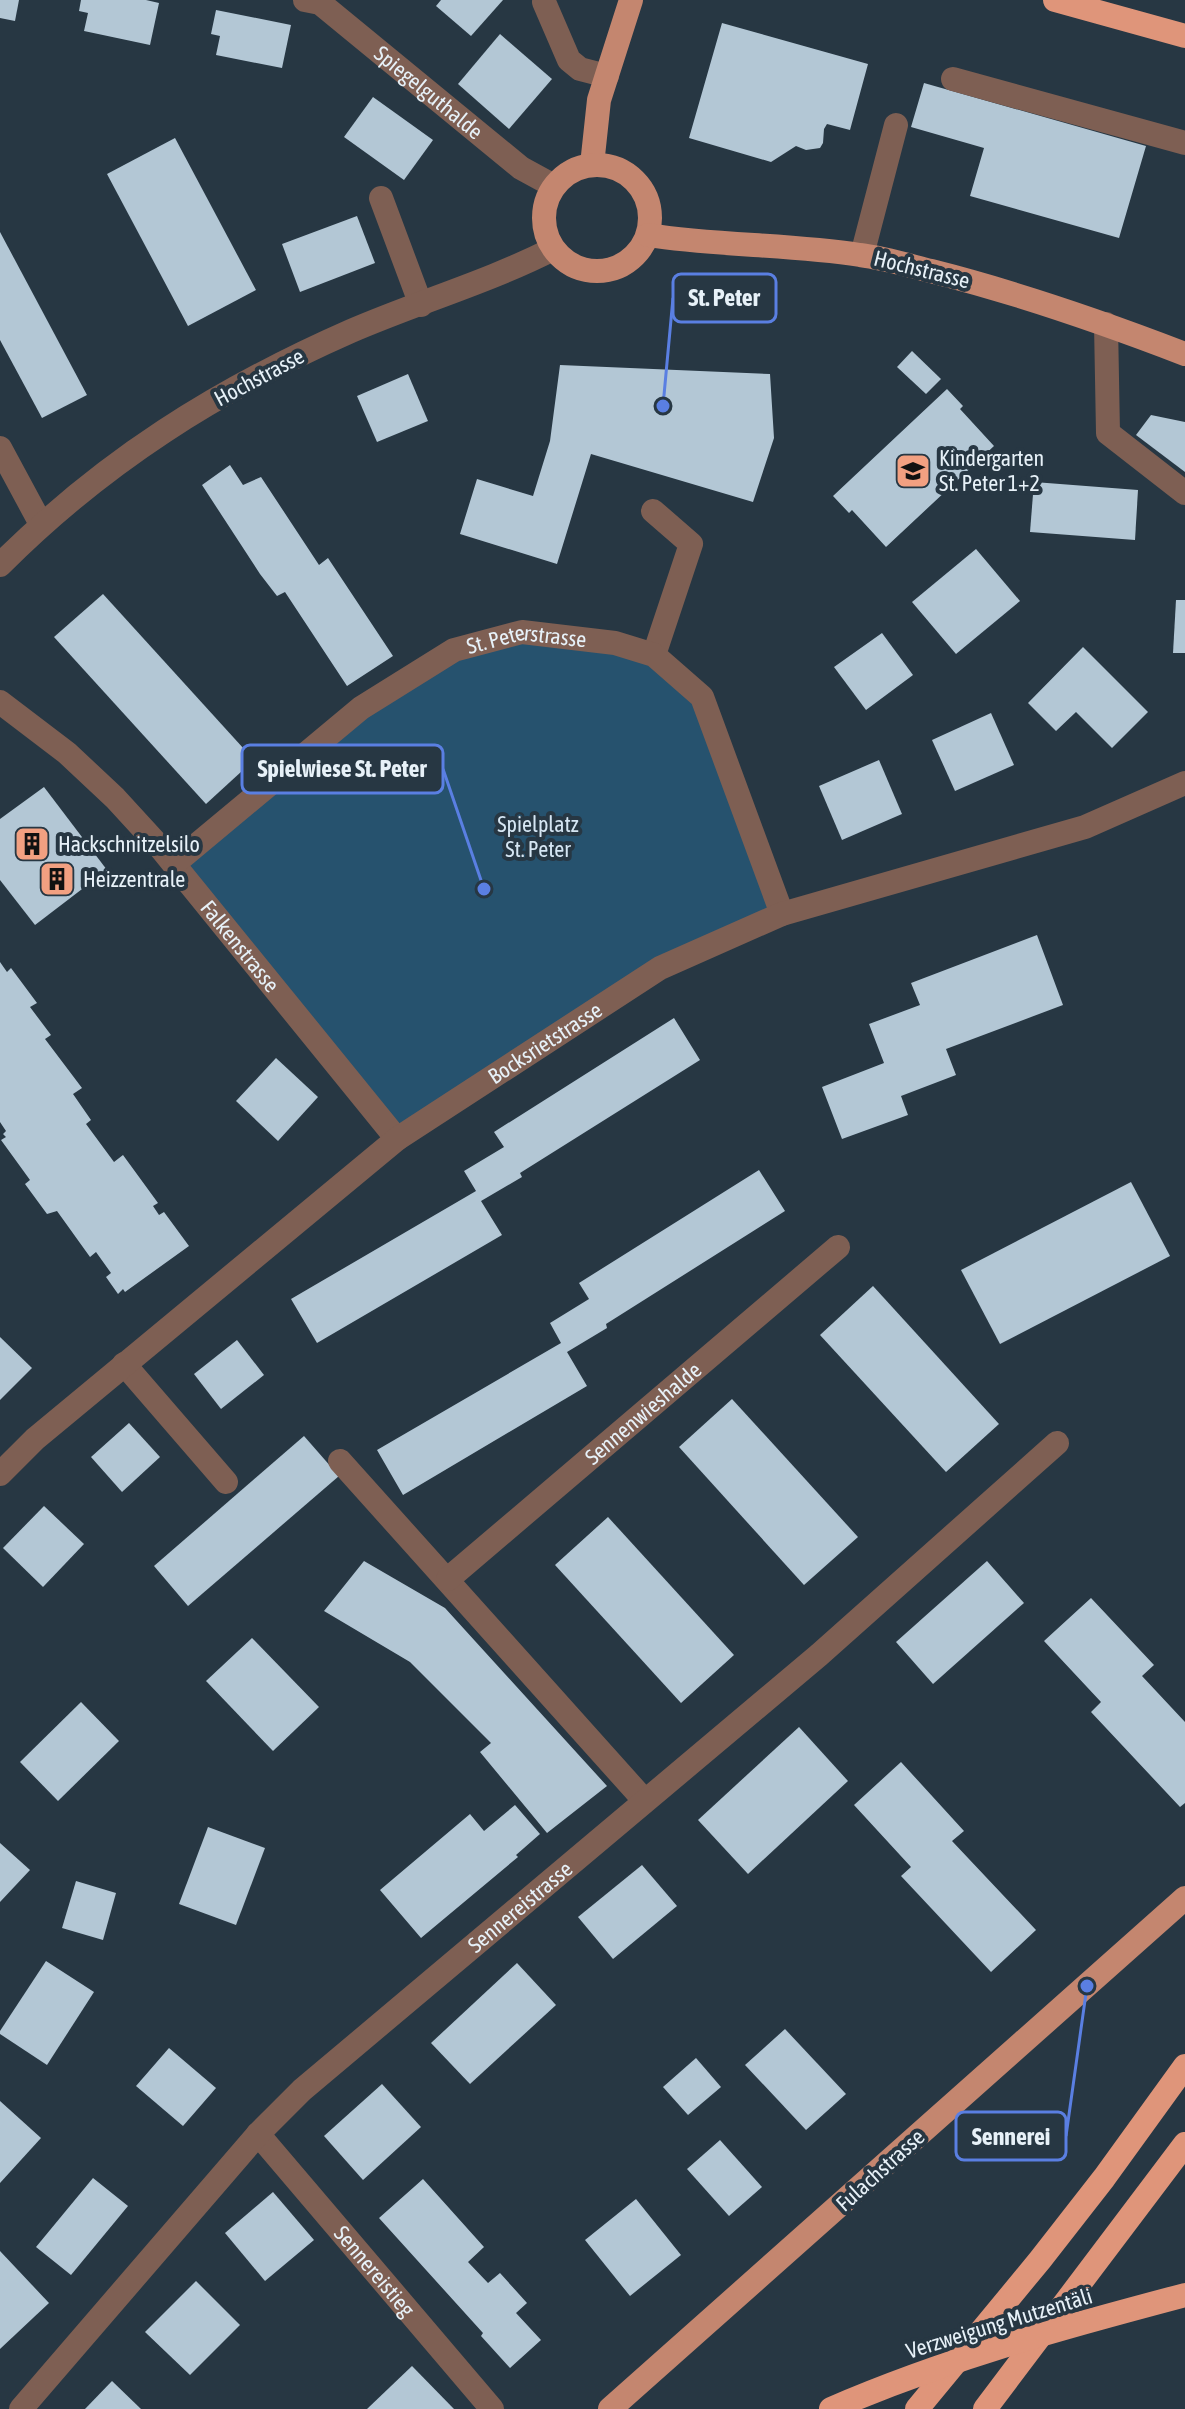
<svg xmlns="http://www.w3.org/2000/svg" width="1185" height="2409" viewBox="0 0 1185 2409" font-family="'Asap Condensed',sans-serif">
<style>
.green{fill:#26526e}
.building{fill:#b3c7d5}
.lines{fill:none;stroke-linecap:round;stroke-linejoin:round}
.minor{stroke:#7e5f53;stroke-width:24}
.major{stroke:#c4866f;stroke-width:24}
.highway{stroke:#df957a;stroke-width:24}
.highway-bridge{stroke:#df957a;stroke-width:24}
.labels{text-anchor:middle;stroke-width:8;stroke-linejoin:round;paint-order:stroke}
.street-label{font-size:22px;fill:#e7f1f8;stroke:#273743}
.poi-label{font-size:22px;fill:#e7f1f8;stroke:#273743;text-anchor:start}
.park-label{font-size:22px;fill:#d5e6f3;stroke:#273743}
.leader{fill:none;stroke:#5a7fe2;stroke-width:3}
.callout-dot{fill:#5a7fe2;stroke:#273743;stroke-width:3}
.callout{fill:#273743;stroke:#5a7fe2;stroke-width:3}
.callout-label{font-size:24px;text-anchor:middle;font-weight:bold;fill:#e7f1f8}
</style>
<rect width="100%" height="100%" fill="#273743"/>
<polygon class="green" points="522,632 615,643 702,697 782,914 660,968 397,1139 175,863 454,650"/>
<g class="building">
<polygon points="0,0 19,0 15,21 0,18"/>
<polygon points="81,0 146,0 159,3 150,45 84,31 88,13 79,11"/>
<polygon points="441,0 503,0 471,36 436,6"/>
<polygon points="216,10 291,25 282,68 216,55 220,36 211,34"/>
<polygon points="722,23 868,64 850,130 827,124 824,129 823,143 820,148 806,150 796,146 771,162 689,138"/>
<polygon points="500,34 552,79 509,129 458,84"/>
<polygon points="924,83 1146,146 1119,238 970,196 984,148 911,127"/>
<polygon points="373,97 433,140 404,180 344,137"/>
<polygon points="175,138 256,290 188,326 107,174"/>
<polygon points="357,216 375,263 300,292 282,244"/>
<polygon points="0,232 87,395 42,418 0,340"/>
<polygon points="912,351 941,379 926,394 897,367"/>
<polygon points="560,365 770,374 774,438 753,502 591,454 557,564 460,534 477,479 533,496 550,441"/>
<polygon points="408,374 428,421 377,442 357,396"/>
<polygon points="947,389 963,406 960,409 994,446 886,547 852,510 849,513 833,496"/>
<polygon points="1151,415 1185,422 1185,472 1136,435"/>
<polygon points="230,465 243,485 261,477 319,565 328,558 393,656 347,686 285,592 277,596 260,574 202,485"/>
<polygon points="1034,482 1138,490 1135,540 1030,532"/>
<polygon points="976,549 1020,601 956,654 912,602"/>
<polygon points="103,594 254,760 206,804 54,637"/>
<polygon points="1176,600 1185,600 1185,653 1173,653"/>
<polygon points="882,633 913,675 866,710 834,667"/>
<polygon points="1083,647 1148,712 1112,748 1076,712 1056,731 1028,703"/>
<polygon points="991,713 1014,765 955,791 932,740"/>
<polygon points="879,760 902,814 842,840 819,786"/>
<polygon points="44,787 107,870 35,925 0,880 0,819"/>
<polygon points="1037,935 1063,1005 946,1049 956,1075 901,1096 908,1115 842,1139 822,1087 884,1063 869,1024 920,1005 911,983"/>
<polygon points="0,962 7,972 11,968 37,1003 30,1007 51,1035 45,1039 82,1088 73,1094 91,1120 86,1124 114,1162 123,1155 158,1203 153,1206 159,1215 164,1212 189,1246 125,1292 123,1289 118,1294 106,1277 111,1273 96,1252 90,1257 57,1211 47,1214 25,1184 30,1180 1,1140 6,1137 3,1134 6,1131 0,1122"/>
<polygon points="674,1018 700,1060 520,1173 522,1177 481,1201 502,1235 317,1343 291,1299 476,1191 464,1171 504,1147 494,1132"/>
<polygon points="276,1058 318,1097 278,1141 236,1101"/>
<polygon points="759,1170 785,1211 606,1324 607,1328 567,1352 587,1386 403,1495 377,1450 561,1343 550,1323 589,1299 579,1283"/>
<polygon points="1131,1182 1170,1256 1000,1344 961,1270"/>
<polygon points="873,1286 999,1424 946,1472 820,1335"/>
<polygon points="0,1337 32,1368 0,1400"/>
<polygon points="237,1340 264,1375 221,1409 194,1374"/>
<polygon points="732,1399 858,1537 804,1585 679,1447"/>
<polygon points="129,1423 160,1457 122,1492 91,1457"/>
<polygon points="304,1436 339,1476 188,1606 154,1566"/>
<polygon points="44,1506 84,1544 43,1587 3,1548"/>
<polygon points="608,1517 734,1655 681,1703 555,1565"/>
<polygon points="364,1561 445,1608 607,1786 547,1833 480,1752 491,1743 410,1662 324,1611"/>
<polygon points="987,1561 1024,1603 933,1684 896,1642"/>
<polygon points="1091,1598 1154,1665 1142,1676 1185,1722 1185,1803 1180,1807 1091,1712 1101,1702 1044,1641"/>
<polygon points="252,1638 319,1707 273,1751 206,1681"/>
<polygon points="81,1702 119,1741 58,1801 20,1762"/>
<polygon points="799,1727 848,1781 748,1874 698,1820"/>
<polygon points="901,1762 964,1831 952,1841 1036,1930 991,1972 901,1876 911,1867 854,1805"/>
<polygon points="515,1805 540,1834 516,1855 518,1857 421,1938 380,1890 470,1814 484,1831"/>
<polygon points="208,1827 265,1848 236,1925 179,1904"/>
<polygon points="0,1843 30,1870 0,1902"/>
<polygon points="642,1865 677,1906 613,1959 578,1917"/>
<polygon points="76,1881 116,1893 103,1940 62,1928"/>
<polygon points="46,1961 94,1992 47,2065 0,2034 0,2031"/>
<polygon points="517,1963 556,2005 470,2084 431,2043"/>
<polygon points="785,2029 846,2094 806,2130 745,2065"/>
<polygon points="169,2048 216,2088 183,2126 136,2086"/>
<polygon points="696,2058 721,2087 688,2115 663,2087"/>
<polygon points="382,2084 421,2127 363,2180 324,2136"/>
<polygon points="0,2101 41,2138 0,2183"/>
<polygon points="720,2140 762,2187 729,2216 687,2169"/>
<polygon points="93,2178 128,2206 71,2275 36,2247"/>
<polygon points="423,2179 484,2247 468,2262 488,2283 500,2273 527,2303 516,2313 541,2340 510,2368 481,2336 483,2333 379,2218"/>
<polygon points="273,2192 314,2240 265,2281 225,2233"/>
<polygon points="636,2199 681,2255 630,2296 585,2240"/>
<polygon points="0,2251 49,2303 0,2349"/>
<polygon points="196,2281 240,2325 190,2375 145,2332"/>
<polygon points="412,2366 454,2409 367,2409"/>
<polygon points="112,2381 141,2409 85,2409"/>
</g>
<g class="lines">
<g class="minor">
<path id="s1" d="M305,0L320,3L521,168L554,186"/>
<polyline points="544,2 569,60 580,69 607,76"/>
<polyline points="953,79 1185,143"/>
<polyline points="381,198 421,305"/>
<polyline points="862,255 896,125"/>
<polyline points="1106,324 1108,433 1185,493"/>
<polyline points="0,448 41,524"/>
<polyline points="653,511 691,544 654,655"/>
<path d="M0,565C104,461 217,390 351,331C418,302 488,282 553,249"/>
<path id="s2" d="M0,702L67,753L115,798L159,846L397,1139"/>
<path id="s3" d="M175,863L361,708L454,650L522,632L615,643L654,655L702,697L782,914"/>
<polyline points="124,1364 226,1482"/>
<polyline points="340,1461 644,1800"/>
<path id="s4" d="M0,1474L35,1439L397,1139L660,968L782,914L1085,827L1185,783"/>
<path id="s5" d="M448,1579L838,1247"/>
<path id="s6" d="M258,2134L492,2409"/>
<path id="s7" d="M21,2409L258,2134L302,2090L819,1655L1057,1443"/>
</g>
<g class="major">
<polyline points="592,165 599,100 631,0"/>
<circle cx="597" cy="218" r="53"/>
<path d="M648,235C718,246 789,244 860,255C884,258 907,265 931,271C1018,293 1102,322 1185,354"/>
<polyline points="610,2409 1185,1898"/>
</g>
<g class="highway">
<polyline points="1055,0 1185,36"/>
<polyline points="917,2409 1040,2260 1104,2178 1185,2066"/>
<polyline points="985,2409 1185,2144"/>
</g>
<path class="highway-bridge" d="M831,2409C946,2359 1064,2327 1185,2295"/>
</g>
<defs>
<symbol id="school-square" viewBox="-11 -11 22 22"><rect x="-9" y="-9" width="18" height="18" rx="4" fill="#f2a081" stroke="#273743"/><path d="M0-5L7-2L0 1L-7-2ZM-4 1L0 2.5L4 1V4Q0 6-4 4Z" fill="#111"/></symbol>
<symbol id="building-square" viewBox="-11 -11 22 22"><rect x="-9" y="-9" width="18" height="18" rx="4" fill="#f2a081" stroke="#273743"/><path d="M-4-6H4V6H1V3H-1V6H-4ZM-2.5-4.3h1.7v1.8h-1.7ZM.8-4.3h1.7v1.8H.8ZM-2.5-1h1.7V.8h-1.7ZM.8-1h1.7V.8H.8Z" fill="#111"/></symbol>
</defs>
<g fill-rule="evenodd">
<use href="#school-square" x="893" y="451" width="40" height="40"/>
<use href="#building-square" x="12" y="824" width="40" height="40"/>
<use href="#building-square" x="37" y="859" width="40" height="40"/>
</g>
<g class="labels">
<g class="street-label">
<text dy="8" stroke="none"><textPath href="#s1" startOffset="156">Spiegelguthalde</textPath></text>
<text transform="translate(922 269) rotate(14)" y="8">Hochstrasse</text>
<text transform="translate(259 377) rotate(-28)" y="8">Hochstrasse</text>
<text dy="8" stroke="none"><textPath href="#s3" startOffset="426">St. Peterstrasse</textPath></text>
<text dy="8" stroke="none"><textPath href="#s2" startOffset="344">Falkenstrasse</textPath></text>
<text dy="8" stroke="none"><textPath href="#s4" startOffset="696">Bocksrietstrasse</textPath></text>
<text dy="8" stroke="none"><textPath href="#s5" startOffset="256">Sennenwieshalde</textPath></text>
<text dy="8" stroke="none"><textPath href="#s7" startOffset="710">Sennereistrasse</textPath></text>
<text transform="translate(880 2170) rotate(-42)" y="8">Fulachstrasse</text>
<text dy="8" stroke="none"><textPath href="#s6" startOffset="180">Sennereistieg</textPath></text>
<text transform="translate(999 2323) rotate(-17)" y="8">Verzweigung Mutzentäli</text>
</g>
<g class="poi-label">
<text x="939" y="466">Kindergarten<tspan x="939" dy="25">St. Peter 1+2</tspan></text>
<text x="58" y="852">Hackschnitzelsilo</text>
<text x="83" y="887">Heizzentrale</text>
</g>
<g class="park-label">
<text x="538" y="832">Spielplatz<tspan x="538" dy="25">St. Peter</tspan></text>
</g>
</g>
<path class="leader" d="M663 406L673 298M484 889L443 769M1087 1986L1066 2136"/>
<g class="callout-dot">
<circle cx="663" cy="406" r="8"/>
<circle cx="484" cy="889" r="8"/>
<circle cx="1087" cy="1986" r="8"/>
</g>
<g class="callout">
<rect x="673" y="274" width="103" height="48" rx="8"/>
<rect x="242" y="745" width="201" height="48" rx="8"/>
<rect x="956" y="2112" width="110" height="48" rx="8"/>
</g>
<g class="callout-label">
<text x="724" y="306">St. Peter</text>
<text x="342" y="777">Spielwiese St. Peter</text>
<text x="1011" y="2145">Sennerei</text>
</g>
</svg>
